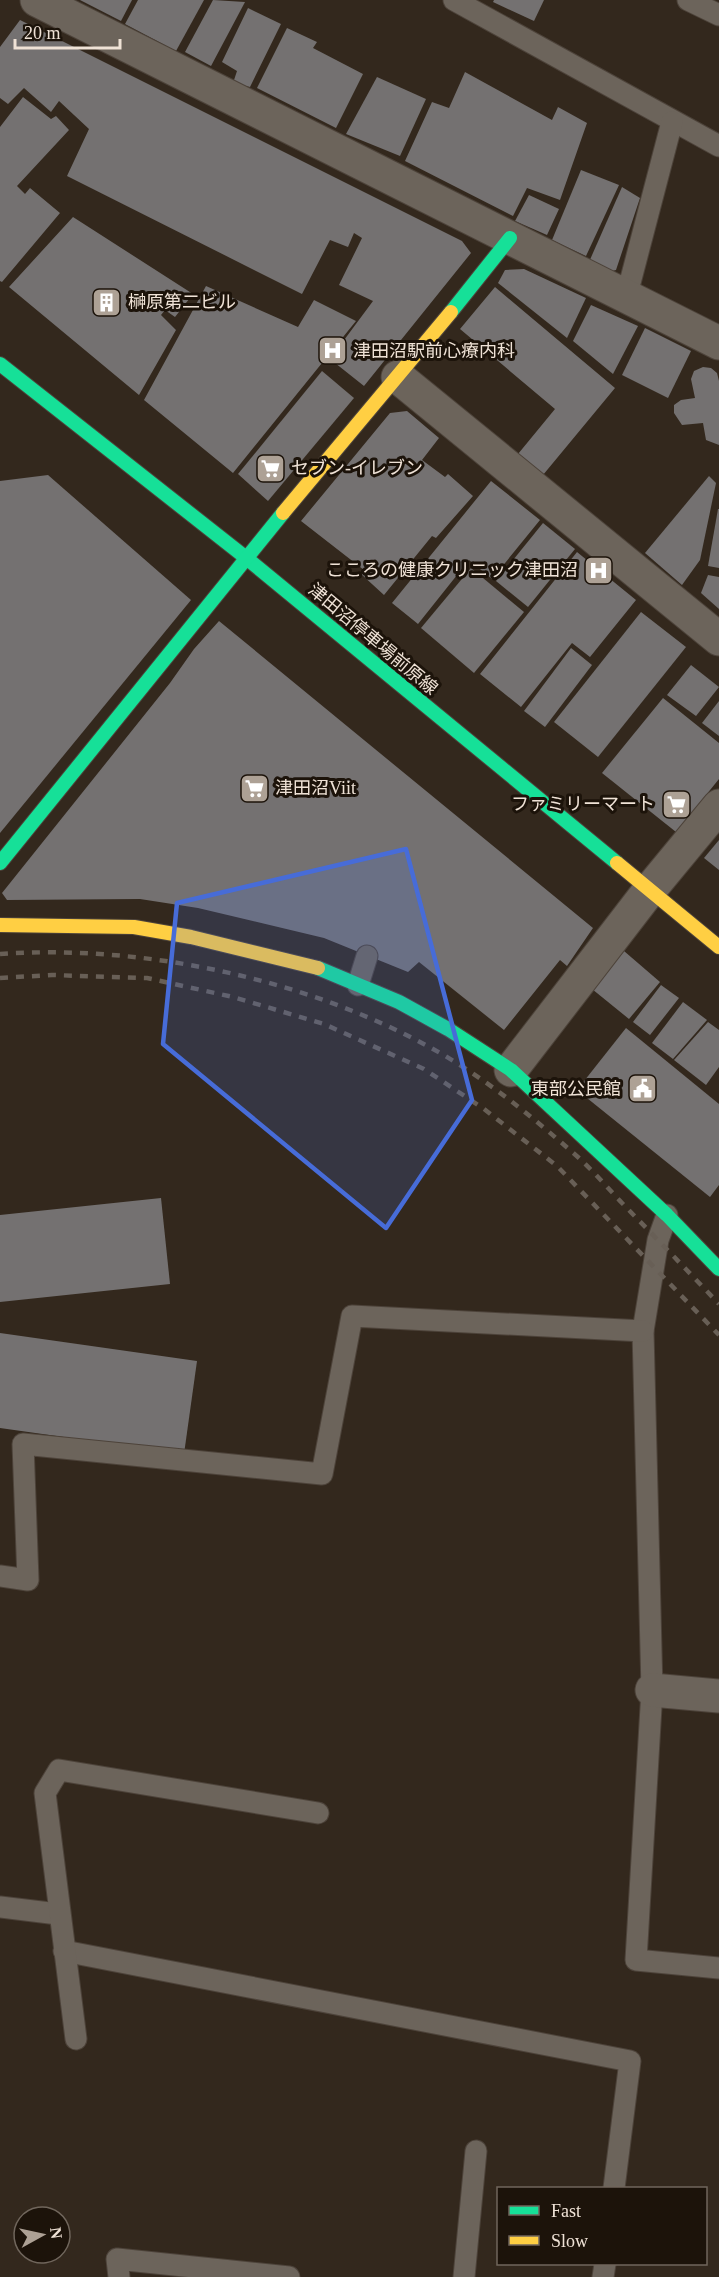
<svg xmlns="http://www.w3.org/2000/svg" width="719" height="2277" viewBox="0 0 719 2277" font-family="'Times New Roman','Noto Sans JP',serif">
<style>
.building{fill:#747171}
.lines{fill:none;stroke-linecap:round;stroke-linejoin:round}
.lane-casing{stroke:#4d433a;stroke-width:23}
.street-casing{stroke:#4d433a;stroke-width:35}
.fast-casing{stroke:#4d433a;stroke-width:16}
.slow-casing{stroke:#4d433a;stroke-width:16}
.lane{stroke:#6c645b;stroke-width:21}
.street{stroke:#6c645b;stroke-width:33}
.fast{stroke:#16e098;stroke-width:14}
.slow{stroke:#ffcf43;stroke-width:14}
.rail{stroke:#685f56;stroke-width:4.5;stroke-dasharray:8 8;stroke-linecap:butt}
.marked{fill:#476cd8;fill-opacity:0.2;stroke:#476cd8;stroke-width:4.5;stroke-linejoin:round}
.labels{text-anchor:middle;stroke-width:6;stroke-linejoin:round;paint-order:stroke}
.poi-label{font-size:18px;fill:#efe2d6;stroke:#1c130a;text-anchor:start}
.street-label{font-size:18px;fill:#efe2d6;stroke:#1c130a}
</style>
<rect width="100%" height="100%" fill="#33281d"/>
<g class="building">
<polygon points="80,0 132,0 121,21"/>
<polygon points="138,0 204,0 176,51 125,24"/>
<polygon points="213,0 245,2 211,66 185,52"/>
<polygon points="494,0 544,0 534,21 493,2"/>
<polygon points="248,8 281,24 250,87 233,83 237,71 222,62"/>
<polygon points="20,20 462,241 471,253 364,386 330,359 373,301 339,285 362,238 354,233 348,247 330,240 302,294 67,176 89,129 59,101 51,112 24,88 8,104 0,98 0,47"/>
<polygon points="287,28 317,42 313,48 363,74 336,128 257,88"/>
<polygon points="465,72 552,120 558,107 587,123 560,200 527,188 513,216 405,161 432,102 449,108"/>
<polygon points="377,77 426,99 400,156 346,134"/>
<polygon points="23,97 51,119 56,116 69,130 17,186 25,194 30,188 60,213 2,282 0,281 0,127"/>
<polygon points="581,170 619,185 586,256 552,240"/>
<polygon points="622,187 640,198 616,270 608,272 589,262"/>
<polygon points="529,195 559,209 547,235 515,221"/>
<polygon points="73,217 193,294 175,317 165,310 161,315 176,330 139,395 9,287"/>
<polygon points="524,269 586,298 567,338 498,283 505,270"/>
<polygon points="206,286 298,327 314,300 356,321 233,473 144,400"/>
<polygon points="495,287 615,388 543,475 518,454 555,409 460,329"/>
<polygon points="591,305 638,326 613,374 573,341"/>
<polygon points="645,328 691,351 668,398 622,375"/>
<polygon points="703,367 711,368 717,373 719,381 719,445 706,440 703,423 682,425 674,413 674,405 681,400 695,398 691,379 694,371"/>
<polygon points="322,371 354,398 268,501 238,474"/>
<polygon points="407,411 439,438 422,460 445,477 448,474 473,496 436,538 432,536 384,595 361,574 364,570 301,521 390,413"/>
<polygon points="48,475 191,600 0,833 0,481"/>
<polygon points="709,476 716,483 700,560 682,585 645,553"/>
<polygon points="491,481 540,520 492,579 469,560 418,624 392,603"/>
<polygon points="718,509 719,509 719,568 708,566"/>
<polygon points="543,523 575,549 528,607 496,581"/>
<polygon points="577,552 636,600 590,657 572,643 521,707 480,674"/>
<polygon points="471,568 524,612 474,673 421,628"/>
<polygon points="708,575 719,577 719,609 701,593"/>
<polygon points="641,612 686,647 598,757 554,722"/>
<polygon points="219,621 593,928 567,966 560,960 504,1030 419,962 408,972 324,938 198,908 140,899 7,900 2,893 170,683 194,649"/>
<polygon points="571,648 592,665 545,727 524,711"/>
<polygon points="691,665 719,687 696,716 667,695"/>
<polygon points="663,698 719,743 719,779 676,832 602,773"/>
<polygon points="719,701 719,736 702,723"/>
<polygon points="719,840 719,870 704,858"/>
<polygon points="624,951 660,982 629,1019 592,989"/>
<polygon points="661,985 679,998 650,1035 633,1022"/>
<polygon points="683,1002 707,1020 673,1059 652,1043"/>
<polygon points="708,1022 719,1030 719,1067 706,1085 674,1060"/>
<polygon points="626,1028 719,1104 719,1185 710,1197 577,1090"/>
<polygon points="161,1198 170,1284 0,1302 0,1215"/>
<polygon points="0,1333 197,1361 184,1454 0,1428"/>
</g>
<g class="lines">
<defs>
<g id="lane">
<polyline points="454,0 719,146"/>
<polyline points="688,0 719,15"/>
<polyline points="626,298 672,122"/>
<polyline points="358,985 367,956"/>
<polyline points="667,1215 658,1240 643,1331 652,1690 636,1960 719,1968"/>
<polyline points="0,1576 28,1580 23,1444 322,1474 352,1316 643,1331"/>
<polyline points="0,1907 58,1914"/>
<polyline points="64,1951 630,2061 614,2188"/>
<polyline points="76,2039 45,1793 59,1770 318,1813"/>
<polyline points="119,2277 117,2259 289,2277"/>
<polyline points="464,2277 476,2151"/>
<polyline points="603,2277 605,2264"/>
</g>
<g id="street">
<polyline points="37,0 719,343"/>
<polyline points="398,377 719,639"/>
<polyline points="511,1070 648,892 719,806"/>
<polyline points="652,1690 719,1696"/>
</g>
<g id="fast">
<polyline points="451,312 510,238"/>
<polyline points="0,364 245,557 617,863"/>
<polyline points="0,863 283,513"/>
<polyline points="318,968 399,1002 448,1029 511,1070 667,1215 719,1269"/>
</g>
<g id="slow">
<polyline points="283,513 451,312"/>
<polyline points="617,863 719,947"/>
<polyline points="0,925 134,927 191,937 318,968"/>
</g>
</defs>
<use href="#lane" class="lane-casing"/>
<use href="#street" class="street-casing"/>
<use href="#fast" class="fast-casing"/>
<use href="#slow" class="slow-casing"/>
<use href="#lane" class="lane"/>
<use href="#street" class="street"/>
<use href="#fast" class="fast"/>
<use href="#slow" class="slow"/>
<g class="rail">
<path d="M0,954C143,944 307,979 433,1049C482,1076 529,1114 571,1151C589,1166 605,1185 622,1203C654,1236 687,1270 719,1304"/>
<polyline points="0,978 52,975 147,978 233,997 324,1024 424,1069 484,1109 557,1166 719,1335"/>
</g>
</g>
<path class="marked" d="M406,849L472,1100L386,1228L163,1044L177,903Z"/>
<defs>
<symbol id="building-square" viewBox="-11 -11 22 22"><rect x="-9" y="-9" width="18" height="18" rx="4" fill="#ada195" stroke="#1c130a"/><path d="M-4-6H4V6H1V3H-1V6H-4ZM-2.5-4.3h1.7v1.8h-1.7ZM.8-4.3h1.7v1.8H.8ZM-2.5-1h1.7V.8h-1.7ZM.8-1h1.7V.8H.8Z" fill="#fff"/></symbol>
<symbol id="hospital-square" viewBox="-11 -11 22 22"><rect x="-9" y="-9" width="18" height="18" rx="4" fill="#ada195" stroke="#1c130a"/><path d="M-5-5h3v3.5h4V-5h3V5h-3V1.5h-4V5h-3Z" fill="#fff"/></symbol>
<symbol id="supermarket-square" viewBox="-11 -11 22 22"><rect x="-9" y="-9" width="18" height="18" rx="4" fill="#ada195" stroke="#1c130a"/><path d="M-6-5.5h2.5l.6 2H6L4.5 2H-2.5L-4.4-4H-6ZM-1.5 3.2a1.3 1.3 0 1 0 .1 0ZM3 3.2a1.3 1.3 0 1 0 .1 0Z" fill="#fff"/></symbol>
<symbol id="civic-square" viewBox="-11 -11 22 22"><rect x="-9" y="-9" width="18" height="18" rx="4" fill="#ada195" stroke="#1c130a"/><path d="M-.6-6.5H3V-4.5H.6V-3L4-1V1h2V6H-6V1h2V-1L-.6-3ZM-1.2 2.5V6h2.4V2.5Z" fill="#fff"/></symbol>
</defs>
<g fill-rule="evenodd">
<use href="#building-square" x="90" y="286" width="33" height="33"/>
<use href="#hospital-square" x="316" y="334" width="33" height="33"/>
<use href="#supermarket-square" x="254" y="452" width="33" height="33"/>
<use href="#hospital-square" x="582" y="554" width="33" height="33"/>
<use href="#supermarket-square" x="238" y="772" width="33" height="33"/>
<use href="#supermarket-square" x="660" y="788" width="33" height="33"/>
<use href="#civic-square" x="626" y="1072" width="33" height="33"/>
</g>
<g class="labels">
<g class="poi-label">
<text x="128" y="308">榊原第二ビル</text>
<text x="353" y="357">津田沼駅前心療内科</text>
<text x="291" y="474">セブン-イレブン</text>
<text x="578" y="576" text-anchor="end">こころの健康クリニック津田沼</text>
<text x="275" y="794">津田沼Viit</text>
<text x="655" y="810" text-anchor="end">ファミリーマート</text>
<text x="621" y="1095" text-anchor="end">東部公民館</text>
</g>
<g class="street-label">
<text transform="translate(373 639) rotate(40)" y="6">津田沼停車場前原線</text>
</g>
</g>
<rect x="497" y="2187" width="210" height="78" fill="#1c130a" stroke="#70665c" stroke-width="1.5"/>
<rect x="509" y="2206" width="30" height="9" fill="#16e098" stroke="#70665c" stroke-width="1.5"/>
<text x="551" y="2217" font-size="18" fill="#efe2d6">Fast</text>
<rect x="509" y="2236" width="30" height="9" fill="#ffcf43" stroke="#70665c" stroke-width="1.5"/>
<text x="551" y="2247" font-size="18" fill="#efe2d6">Slow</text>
<g transform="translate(42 2235) rotate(82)"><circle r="28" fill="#1c130a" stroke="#70665c" stroke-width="1.5"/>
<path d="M0-4.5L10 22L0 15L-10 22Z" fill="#ada195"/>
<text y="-9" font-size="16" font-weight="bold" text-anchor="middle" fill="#efe2d6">N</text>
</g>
<path d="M15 39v9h105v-9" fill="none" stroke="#efe2d6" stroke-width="3"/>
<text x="24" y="39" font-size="18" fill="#efe2d6" stroke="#1c130a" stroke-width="4.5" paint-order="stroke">20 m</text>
</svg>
